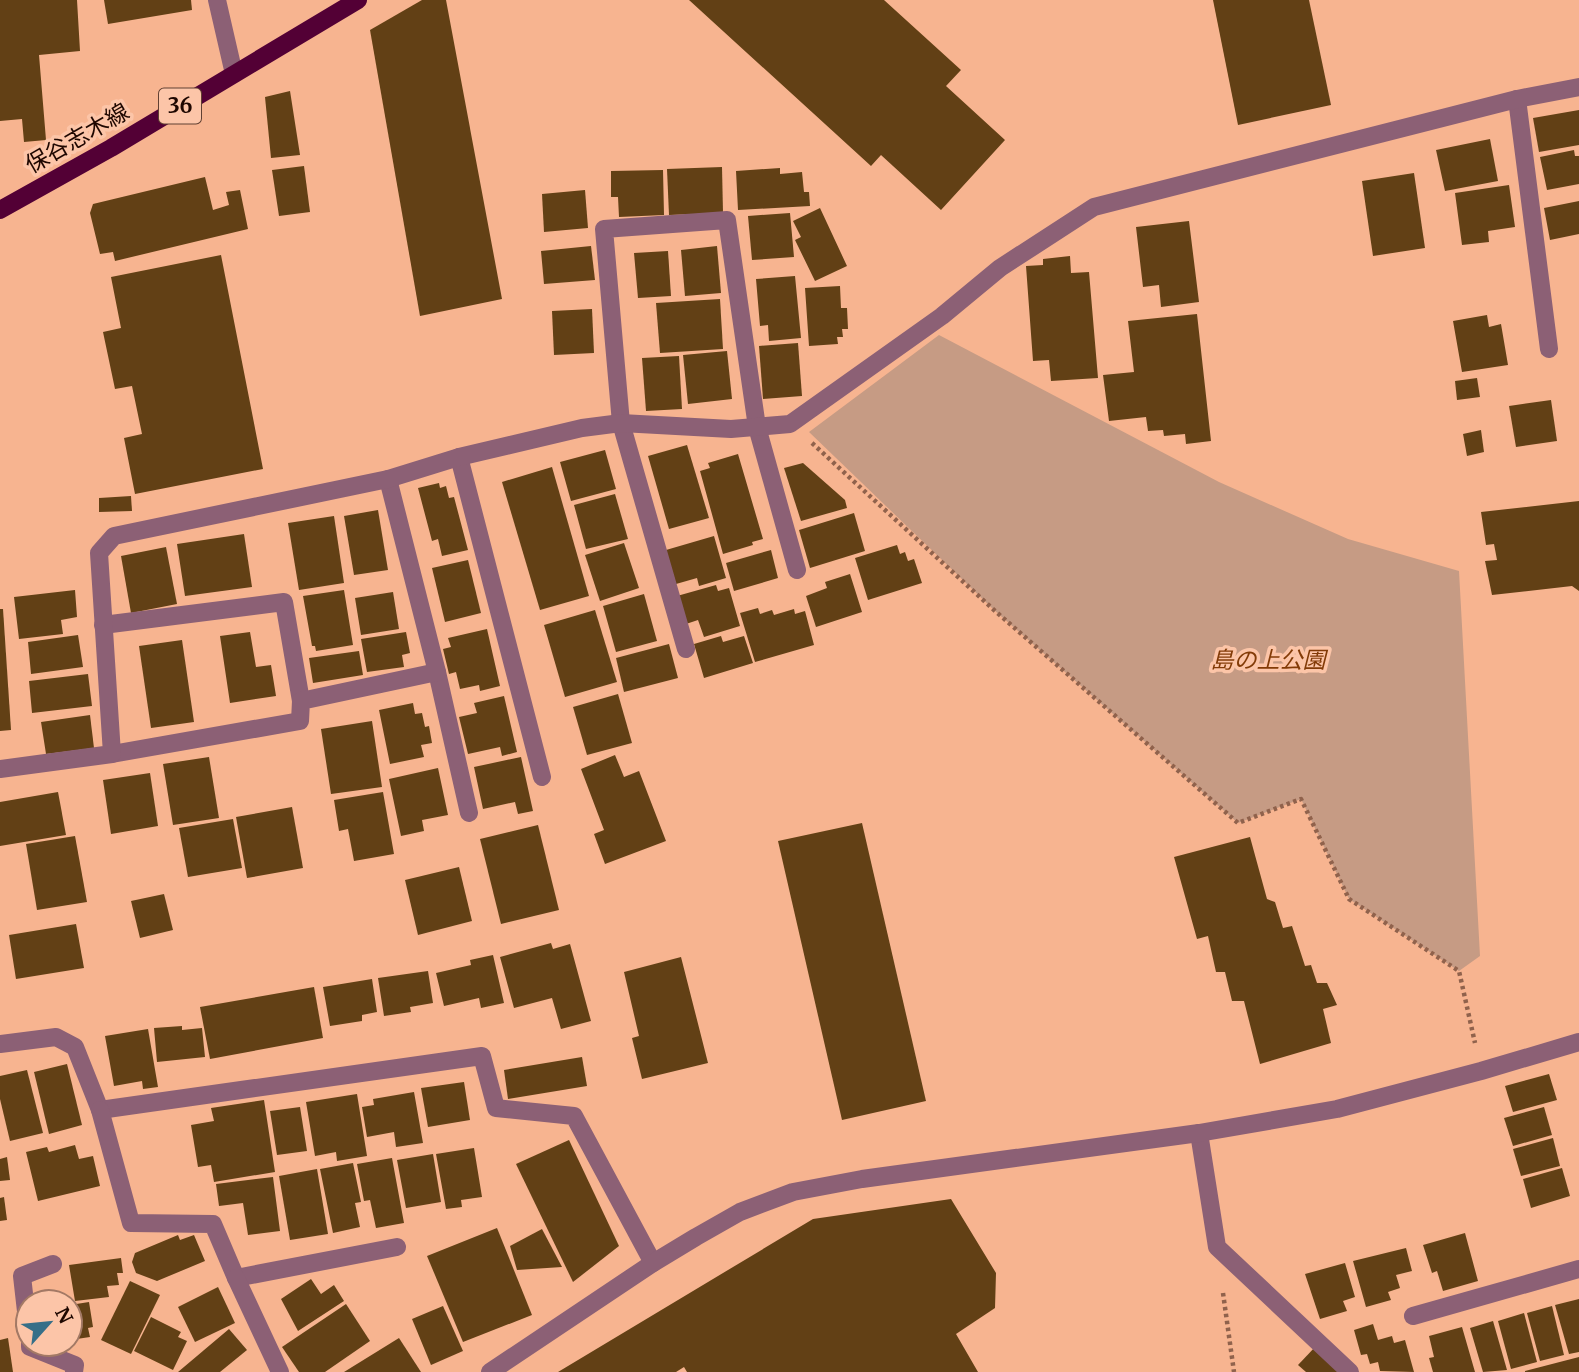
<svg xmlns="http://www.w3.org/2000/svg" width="1579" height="1372" viewBox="0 0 1579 1372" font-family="Merriweather,'Noto Sans JP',serif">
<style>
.green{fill:#c69b84}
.building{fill:#624015}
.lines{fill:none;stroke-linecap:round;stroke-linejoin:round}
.path{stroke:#90624c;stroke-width:4.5;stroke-dasharray:3.5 3.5;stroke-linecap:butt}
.minor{stroke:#8c6075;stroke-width:18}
.major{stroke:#530035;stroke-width:18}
.labels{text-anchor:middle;stroke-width:7;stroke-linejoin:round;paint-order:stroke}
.shield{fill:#fcc5a8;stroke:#614032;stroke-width:2}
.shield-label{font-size:21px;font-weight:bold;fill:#1e0700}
.street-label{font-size:23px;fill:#1e0700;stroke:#fcc5a8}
.park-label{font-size:23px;font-style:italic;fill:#833b07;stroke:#fcc5a8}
</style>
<rect width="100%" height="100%" fill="#f7b490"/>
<polygon class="green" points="939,335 1219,482 1348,539 1459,571 1480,956 1459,971 1349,899 1301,799 1238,823 994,610 809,432"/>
<g class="building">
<polygon points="0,0 77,0 80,51 39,55 46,140 24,142 22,119 0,121"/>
<polygon points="104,0 191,0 192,10 108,24"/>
<polygon points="422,0 446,0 502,299 420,316 370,30"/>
<polygon points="689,0 884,0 961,70 946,86 1005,140 941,210 881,155 871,166"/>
<polygon points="1213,0 1309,0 1331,105 1238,125"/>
<polygon points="290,91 300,155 271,158 265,97"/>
<polygon points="1579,110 1579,145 1539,152 1533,118"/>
<polygon points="1490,139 1498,181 1445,191 1436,150"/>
<polygon points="1574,150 1575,156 1579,156 1579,184 1547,190 1540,157"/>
<polygon points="304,166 310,212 279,216 272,170"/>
<polygon points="722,167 723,213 669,215 667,169"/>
<polygon points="780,168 780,174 802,172 804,192 809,192 810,206 738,210 736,171"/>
<polygon points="663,170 664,215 619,217 618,197 611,197 611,171"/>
<polygon points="1414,173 1425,248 1373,256 1362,181"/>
<polygon points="205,177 213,210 229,205 226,192 240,190 248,229 115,261 113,252 100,254 90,213 93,204"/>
<polygon points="1509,185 1515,227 1488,231 1489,242 1462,245 1455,193"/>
<polygon points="585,190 588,228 544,232 542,194"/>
<polygon points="1579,201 1579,234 1550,240 1544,208"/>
<polygon points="820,208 847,266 815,281 795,240 801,237 793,221"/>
<polygon points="790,213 794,257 752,260 748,216"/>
<polygon points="1189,221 1199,302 1161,307 1159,285 1143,287 1136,227"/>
<polygon points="591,246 595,280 544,284 541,251"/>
<polygon points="717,246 721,293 685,296 681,250"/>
<polygon points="668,251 671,296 638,298 634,253"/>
<polygon points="221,255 263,469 135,494 124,438 142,434 132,386 115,389 103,332 121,328 111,277"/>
<polygon points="1070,256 1071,273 1089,272 1098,378 1051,381 1049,360 1033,361 1026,266 1043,265 1043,259"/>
<polygon points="795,276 801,338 769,341 768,325 760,326 756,279"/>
<polygon points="840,286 841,308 847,308 848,329 842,329 843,337 837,337 838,344 809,346 805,288"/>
<polygon points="720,299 723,349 660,353 656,303"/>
<polygon points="592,309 594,353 554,355 552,311"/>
<polygon points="1197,314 1211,441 1186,444 1185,434 1164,436 1163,430 1148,431 1146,417 1109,421 1103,375 1134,372 1128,321"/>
<polygon points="1487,315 1489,327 1501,324 1508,365 1462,372 1453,321"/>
<polygon points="798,343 802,396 763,399 759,346"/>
<polygon points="727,351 732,399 688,404 683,355"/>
<polygon points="679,356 682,409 646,411 642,358"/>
<polygon points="1477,378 1480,397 1457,400 1455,381"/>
<polygon points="1551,400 1557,441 1516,447 1509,406"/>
<polygon points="1481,430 1484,452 1467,456 1463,434"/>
<polygon points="687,445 709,518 669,529 648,456"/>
<polygon points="605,450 616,489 571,501 560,462"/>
<polygon points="738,454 763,539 752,542 753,545 723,554 700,471 710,468 708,463"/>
<polygon points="803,463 845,500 847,508 801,521 784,468"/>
<polygon points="552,467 589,596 540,610 502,482"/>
<polygon points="439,483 440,488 446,486 449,498 454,497 468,550 442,556 438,539 432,541 418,488"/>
<polygon points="615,494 628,539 586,549 574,505"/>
<polygon points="131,496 132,511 99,512 99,498"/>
<polygon points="1579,501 1579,591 1572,586 1492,595 1485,561 1497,560 1494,544 1486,545 1481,512"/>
<polygon points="378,510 388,570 354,575 344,516"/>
<polygon points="854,513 865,551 810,568 799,530"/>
<polygon points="334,516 344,583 299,590 288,523"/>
<polygon points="244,534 252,587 185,596 177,544"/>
<polygon points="714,536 726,578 699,586 697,578 676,584 666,550"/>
<polygon points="624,543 639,588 600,601 585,555"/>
<polygon points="897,545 900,554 905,552 908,561 914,559 922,583 868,600 855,558"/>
<polygon points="166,547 177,604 131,613 121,556"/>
<polygon points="771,550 778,578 734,591 726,563"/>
<polygon points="468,560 481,613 445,622 432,568"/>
<polygon points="850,574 862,612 816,627 806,596 827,588 825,582"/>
<polygon points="716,585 718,591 729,588 740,626 704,637 698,620 686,624 677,596"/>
<polygon points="75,590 77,617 61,620 63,634 19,639 14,597"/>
<polygon points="344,590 353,645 316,651 315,646 312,646 303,596"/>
<polygon points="393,592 399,629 361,635 355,598"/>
<polygon points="644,594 657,641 616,652 603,606"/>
<polygon points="758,608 760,614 772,610 774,615 794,609 795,614 805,611 814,645 755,662 740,613"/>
<polygon points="0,609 3,609 11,730 0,731"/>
<polygon points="595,610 617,682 565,697 544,625"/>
<polygon points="487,629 500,686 480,691 479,685 460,689 456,672 449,674 443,649 451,647 448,638"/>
<polygon points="250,632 256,667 271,665 276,696 230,703 220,636"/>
<polygon points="406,632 410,653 402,655 404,667 367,672 361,639"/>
<polygon points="78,635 83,667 31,674 28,642"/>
<polygon points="721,636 723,642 744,636 753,663 704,678 694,644"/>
<polygon points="182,640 194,722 151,728 139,646"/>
<polygon points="669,644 678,678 624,692 616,658"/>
<polygon points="359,651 363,675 313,683 309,658"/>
<polygon points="88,674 92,706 32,713 29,681"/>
<polygon points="618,694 632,743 587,755 573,707"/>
<polygon points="504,696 517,752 502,756 500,747 468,754 459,717 477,713 474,703"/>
<polygon points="413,703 415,714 422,713 425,727 429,726 432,743 421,745 424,757 390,764 379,710"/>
<polygon points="90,715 94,748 46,754 41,722"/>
<polygon points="372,721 382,787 331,794 321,729"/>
<polygon points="615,755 624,777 639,771 666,841 605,864 594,834 604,830 581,769"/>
<polygon points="209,757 219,818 173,825 163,764"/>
<polygon points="521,757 533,811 518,814 515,802 483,809 474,767"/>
<polygon points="438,768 448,815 422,820 424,831 401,836 389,779"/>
<polygon points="150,773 158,826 111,834 103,780"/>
<polygon points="58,792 66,835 0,846 0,802"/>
<polygon points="383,792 394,854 354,861 348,829 339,831 334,800"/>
<polygon points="292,807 303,868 247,878 236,817"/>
<polygon points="233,819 242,868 188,877 179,828"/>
<polygon points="862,823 926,1101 842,1120 778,841"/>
<polygon points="538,825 559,910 501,924 480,839"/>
<polygon points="75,836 87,902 37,910 26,844"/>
<polygon points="1250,837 1267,899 1275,902 1283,928 1292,926 1305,966 1311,965 1317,983 1327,983 1337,1005 1323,1009 1331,1043 1260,1064 1244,1001 1232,1001 1225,972 1216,972 1208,936 1197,939 1174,857"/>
<polygon points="459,867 472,921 418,935 405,880"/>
<polygon points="164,894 173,930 140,938 131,901"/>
<polygon points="76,924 84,968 16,979 9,935"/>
<polygon points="551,943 553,949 570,944 591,1021 561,1029 552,998 514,1008 500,957"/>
<polygon points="493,955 504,1003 481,1008 479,998 444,1006 436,973 471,965 470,960"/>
<polygon points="681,957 708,1063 642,1079 632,1038 639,1036 624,972"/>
<polygon points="428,971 433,1003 410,1007 411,1012 384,1016 378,978"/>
<polygon points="372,979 377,1012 362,1015 362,1021 330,1026 323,987"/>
<polygon points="314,987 323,1038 210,1059 200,1007"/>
<polygon points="182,1026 182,1030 202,1028 205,1057 157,1062 154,1028"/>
<polygon points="148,1029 158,1087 143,1089 142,1081 114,1086 105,1036"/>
<polygon points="582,1057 587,1086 508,1099 504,1070"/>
<polygon points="67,1064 82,1125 49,1134 34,1072"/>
<polygon points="27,1070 43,1133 10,1141 0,1099 0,1076"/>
<polygon points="1549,1074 1557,1100 1513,1112 1505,1086"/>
<polygon points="464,1082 470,1120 428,1127 421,1088"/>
<polygon points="414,1092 423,1143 396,1147 394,1132 367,1137 362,1107 374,1105 373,1099"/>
<polygon points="357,1094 367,1156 337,1161 336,1152 315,1156 306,1102"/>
<polygon points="264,1100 275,1172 214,1182 211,1165 198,1167 191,1125 214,1121 211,1108"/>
<polygon points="300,1107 307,1151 277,1155 270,1111"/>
<polygon points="1544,1107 1552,1135 1513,1146 1504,1118"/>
<polygon points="1553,1138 1560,1166 1521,1176 1513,1149"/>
<polygon points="569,1140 619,1246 573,1282 516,1164"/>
<polygon points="75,1145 79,1159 93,1156 100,1186 38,1201 26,1152 47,1147 49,1152"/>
<polygon points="474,1148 482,1197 461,1200 462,1207 446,1209 436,1154"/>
<polygon points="433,1154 441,1202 406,1208 397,1160"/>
<polygon points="7,1157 10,1180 0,1181 0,1159"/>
<polygon points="392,1158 404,1223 376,1228 370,1200 364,1201 357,1164"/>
<polygon points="353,1163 361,1202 355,1203 360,1227 333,1233 320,1169"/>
<polygon points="1562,1168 1570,1196 1531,1208 1523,1179"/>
<polygon points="317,1169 328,1234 290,1240 279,1176"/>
<polygon points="273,1177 280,1231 248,1235 243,1203 219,1206 216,1184"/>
<polygon points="4,1197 7,1220 0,1221 0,1198"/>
<polygon points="951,1199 996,1273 995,1308 956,1334 978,1372 687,1372 684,1367 676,1372 558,1372 813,1219"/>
<polygon points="497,1228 532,1315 463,1342 427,1256"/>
<polygon points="542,1229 562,1267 517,1270 510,1246"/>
<polygon points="1465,1233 1478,1281 1443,1291 1437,1271 1432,1273 1423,1245"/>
<polygon points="178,1235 180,1240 194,1235 205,1261 157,1281 136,1273 132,1262 135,1253"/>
<polygon points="1406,1248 1412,1271 1396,1275 1400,1288 1388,1292 1391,1300 1366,1307 1353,1261"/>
<polygon points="121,1258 123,1273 117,1273 119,1285 107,1286 109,1297 75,1301 69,1265"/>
<polygon points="1345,1263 1355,1297 1343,1301 1347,1311 1320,1319 1305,1274"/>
<polygon points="311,1279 321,1294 334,1285 344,1301 298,1331 281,1299"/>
<polygon points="130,1281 160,1295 131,1354 101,1340"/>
<polygon points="218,1287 235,1323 195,1342 178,1307"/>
<polygon points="1579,1299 1579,1352 1569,1354 1555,1305"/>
<polygon points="89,1302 93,1327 88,1328 90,1337 70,1340 70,1305"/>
<polygon points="346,1304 370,1341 325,1372 299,1372 282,1347"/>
<polygon points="443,1306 463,1351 431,1365 412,1319"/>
<polygon points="1552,1306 1564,1355 1540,1361 1527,1313"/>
<polygon points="1524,1313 1537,1362 1511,1369 1498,1321"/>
<polygon points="151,1317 181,1332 178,1337 187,1341 173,1370 134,1351"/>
<polygon points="1493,1321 1507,1370 1483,1372 1470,1328"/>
<polygon points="1373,1324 1378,1340 1392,1336 1394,1343 1405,1340 1414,1372 1380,1371 1378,1362 1370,1364 1367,1354 1361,1355 1354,1330"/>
<polygon points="1462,1327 1475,1372 1433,1372 1429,1358 1434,1357 1429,1336"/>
<polygon points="229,1329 247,1350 220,1372 178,1372"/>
<polygon points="8,1338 13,1372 0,1372 0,1340"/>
<polygon points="399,1338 421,1372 344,1372"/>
<polygon points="1316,1346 1343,1372 1306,1372 1298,1365"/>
<polygon points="1579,1357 1579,1372 1525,1372 1525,1371"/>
</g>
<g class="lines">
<g class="path">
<polyline points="812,443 994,610 1238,823 1301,799 1349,899 1459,971 1475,1043"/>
<polyline points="1223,1293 1234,1372"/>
</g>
<g class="minor">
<polyline points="217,0 234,74"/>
<polyline points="1517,99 1549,349"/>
<polyline points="459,457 542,777"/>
<polyline points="103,625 284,602 301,701"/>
<polyline points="686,649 621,423 604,229 727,220 757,427 797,570"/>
<polyline points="437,672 469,813"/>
<polyline points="112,754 300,721 301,701 437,672 388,479"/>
<polyline points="0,769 112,754 99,553 114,536 388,479 459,457 582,428 621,423 731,429 790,424 942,316 1000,268 1094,207 1517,99 1579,87"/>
<polyline points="0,1044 56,1037 75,1047 100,1110 482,1056 496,1108 574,1116 653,1263"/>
<polyline points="100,1110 131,1223 213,1224 236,1278 397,1247"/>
<polyline points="1199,1133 1217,1247 1350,1372"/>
<polyline points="236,1278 280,1372"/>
<polyline points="1413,1316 1579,1269"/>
<polyline points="28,1329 22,1276 53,1264"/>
<polyline points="30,1344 30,1347 75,1365 74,1372"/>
<polyline points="490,1372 653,1263 696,1237 740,1212 793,1192 862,1179 1199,1133 1337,1109 1481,1071 1579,1042"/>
</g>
<polyline class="major" points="0,210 111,148 358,0"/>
</g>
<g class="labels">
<rect class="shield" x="159" y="88.5" width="42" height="35" rx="5"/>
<g class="shield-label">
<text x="180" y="113">36</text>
</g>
<g class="street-label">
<text transform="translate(77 138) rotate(-30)" y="8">保谷志木線</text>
</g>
<g class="park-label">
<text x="1268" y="668">島の上公園</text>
</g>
</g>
<g transform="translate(49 1323) rotate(63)"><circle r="33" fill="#fcc5a8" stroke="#a37965" stroke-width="2"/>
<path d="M0-5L12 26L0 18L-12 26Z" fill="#366f88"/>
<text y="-10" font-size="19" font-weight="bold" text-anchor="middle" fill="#1e0700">N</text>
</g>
</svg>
